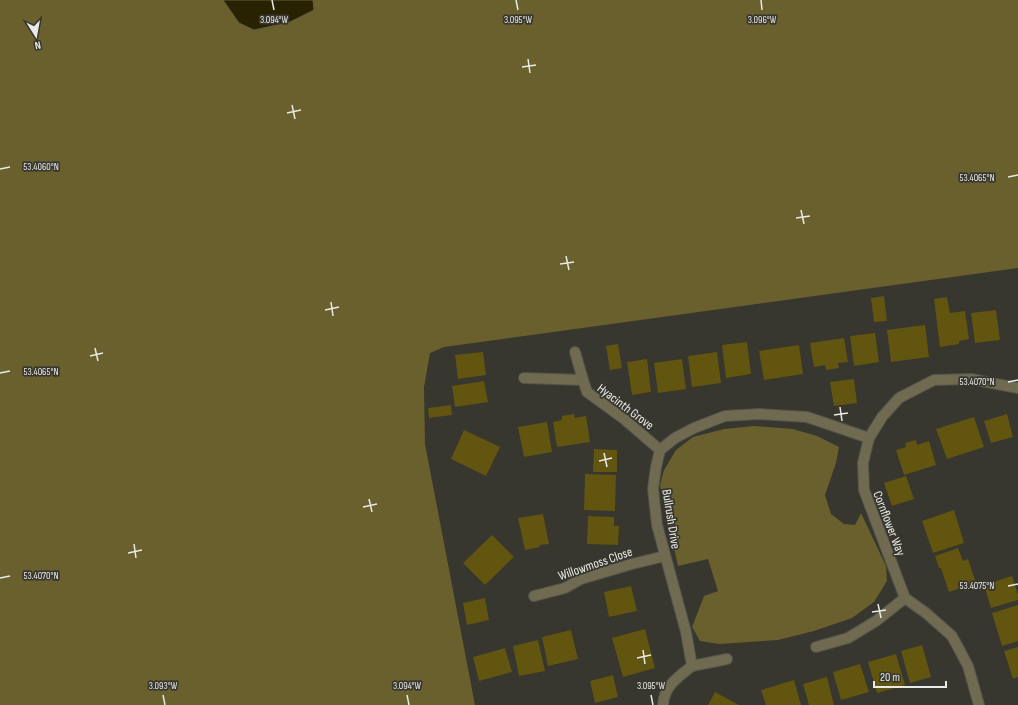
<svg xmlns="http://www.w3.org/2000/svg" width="1018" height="705" viewBox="0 0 1018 705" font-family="'Sofia Sans Condensed',sans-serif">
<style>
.green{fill:#69602d}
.water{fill:#282201;stroke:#625e45}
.building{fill:#615510}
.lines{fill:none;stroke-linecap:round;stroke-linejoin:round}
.minor-casing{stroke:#53534c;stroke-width:12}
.minor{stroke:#6f6a50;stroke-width:10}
.ticks{fill:none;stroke:#e9e9e5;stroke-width:1.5}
.labels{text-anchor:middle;stroke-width:3.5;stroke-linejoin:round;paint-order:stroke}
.street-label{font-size:13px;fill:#e9e9e5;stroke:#37362f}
.ticks-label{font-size:10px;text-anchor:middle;fill:#e9e9e5;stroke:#37362f;stroke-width:3.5;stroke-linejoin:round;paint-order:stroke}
</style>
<rect width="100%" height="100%" fill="#37362f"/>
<g class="green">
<polygon points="0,0 223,0 239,23 254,30 290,22 314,10 313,0 1018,0 1018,268 444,347 430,353 424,387 425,444 475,705 0,705"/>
<polygon points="754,426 793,429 817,436 839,447 836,463 825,495 831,514 844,524 855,525 861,513 886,566 887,581 874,602 852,618 814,631 778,640 719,644 700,641 692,627 704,596 718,591 708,559 678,566 660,485 664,470 676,450 693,437 724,429"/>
</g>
<polygon class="water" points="223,0 313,0 314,10 290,22 254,30 239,23"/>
<g class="building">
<polygon points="884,296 887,321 874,322 871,298"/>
<polygon points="947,297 950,313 965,311 969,339 959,341 959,344 940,347 934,299"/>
<polygon points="996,310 1000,340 975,343 971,313"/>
<polygon points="925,325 929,357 891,362 887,330"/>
<polygon points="875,333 879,362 854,366 850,336"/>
<polygon points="844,338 848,362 838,363 839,368 826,370 825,365 814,367 810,343"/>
<polygon points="747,342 751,374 726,378 722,345"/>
<polygon points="618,344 622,368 610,370 606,346"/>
<polygon points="799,345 803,374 764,380 759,351"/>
<polygon points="483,352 486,375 458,379 455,355"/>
<polygon points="717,352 721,383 692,387 688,356"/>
<polygon points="647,359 651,392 632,395 627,362"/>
<polygon points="682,359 686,389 658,393 654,363"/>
<polygon points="854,379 857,403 834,406 830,382"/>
<polygon points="484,381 488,402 455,407 452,386"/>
<polygon points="451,405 452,415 429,418 428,408"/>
<polygon points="574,414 575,418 586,416 590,442 557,447 553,422 562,420 562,416"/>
<polygon points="1007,414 1013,437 991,443 984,421"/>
<polygon points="974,417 984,447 947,459 936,429"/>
<polygon points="547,422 552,452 524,457 518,427"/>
<polygon points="464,430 500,447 486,476 451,459"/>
<polygon points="916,440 917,445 929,441 936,465 904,475 896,450 906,447 905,443"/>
<polygon points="594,449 617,450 617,472 593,472"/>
<polygon points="585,474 616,475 615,511 584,510"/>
<polygon points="906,476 914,499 892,506 884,483"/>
<polygon points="954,510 964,543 933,553 922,521"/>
<polygon points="543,514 549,544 539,545 540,547 525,550 518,518"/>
<polygon points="588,516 614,517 614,526 619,526 618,545 587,544"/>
<polygon points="492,535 514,557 485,585 463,563"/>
<polygon points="958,548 963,561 968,559 976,583 949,592 941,568 939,568 935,556"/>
<polygon points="1012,576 1018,595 1018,600 991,608 984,585"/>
<polygon points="631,586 637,611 609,617 604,592"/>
<polygon points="485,598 489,620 467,625 463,603"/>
<polygon points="1018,605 1018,641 1002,646 992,613"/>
<polygon points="645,629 655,668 623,677 612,638"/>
<polygon points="571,630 578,659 548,666 542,637"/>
<polygon points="538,640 545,671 519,676 513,646"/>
<polygon points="922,645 931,677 910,683 901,651"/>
<polygon points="1018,647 1018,677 1013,679 1004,651"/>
<polygon points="505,648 512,672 479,681 473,657"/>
<polygon points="896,654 905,685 877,693 868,662"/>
<polygon points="860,664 869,692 841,700 833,672"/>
<polygon points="613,675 618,697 595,703 590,681"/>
<polygon points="827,677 834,705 809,705 803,684"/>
<polygon points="794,680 801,705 766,705 761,690"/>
<polygon points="715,692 739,705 708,705"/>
</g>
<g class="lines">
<defs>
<g id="minor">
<polyline points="524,378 583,380 575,352"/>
<polyline points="583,380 587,392 624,419 660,450"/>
<polyline points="534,596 565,588 581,579 632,564 665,556"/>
<polyline points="816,647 848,638 876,621 905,598"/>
<polyline points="692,666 727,659"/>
<path d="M663,705C664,686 678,677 692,666L686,632L657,525L653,489L656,467L660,450L675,438L694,428L725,416L759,414L807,417L869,438"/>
<polyline points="979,705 968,666 952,636 926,613 905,598 864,490 863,463 869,438 882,417 899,398 934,380 971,379 1018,388"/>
</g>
</defs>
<use href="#minor" class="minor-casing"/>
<use href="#minor" class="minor"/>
</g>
<path class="ticks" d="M272,0L274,10M516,0L518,10M761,0L762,10M528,59L530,73M522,67L536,65M292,105L295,119M287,113L301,110M0,169L10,167M1008,177L1018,175M801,210L804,224M796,218L810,216M566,256L569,270M560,264L574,262M331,302L333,316M325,310L339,307M95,348L98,361M90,356L103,353M0,373L10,371M1008,382L1018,380M840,407L842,421M834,415L848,413M604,453L607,467M599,461L612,458M369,499L372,512M363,507L377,504M134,544L136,558M128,553L142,550M0,578L10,576M1008,586L1018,584M878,604L881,618M872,612L886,610M643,650L645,664M637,658L651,655M163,695L165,705M407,695L409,705M651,695L653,705"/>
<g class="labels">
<g class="street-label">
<text transform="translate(626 406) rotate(37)" y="5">Hyacinth Grove</text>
<text transform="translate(672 519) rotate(81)" y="5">Bullrush Drive</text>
<text transform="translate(890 523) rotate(69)" y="5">Cornflower Way</text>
<text transform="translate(595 563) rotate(-19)" y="5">Willowmoss Close</text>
</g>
</g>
<g class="ticks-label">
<text x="274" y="23">3.094°W</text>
<text x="518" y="23">3.095°W</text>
<text x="762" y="23">3.096°W</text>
<text x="41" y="170">53.4060°N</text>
<text x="977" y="181">53.4065°N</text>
<text x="41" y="375">53.4065°N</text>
<text x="977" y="385">53.4070°N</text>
<text x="41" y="579">53.4070°N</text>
<text x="977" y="589">53.4075°N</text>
<text x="163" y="689">3.093°W</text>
<text x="407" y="689">3.094°W</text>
<text x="651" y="689">3.095°W</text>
</g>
<g transform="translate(36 36) rotate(169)" stroke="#37362f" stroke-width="3" paint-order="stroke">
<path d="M0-3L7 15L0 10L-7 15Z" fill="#e9e9e5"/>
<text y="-6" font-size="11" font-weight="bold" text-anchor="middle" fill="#e9e9e5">N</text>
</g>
<path d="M874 681v6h72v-6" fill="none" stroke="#e9e9e5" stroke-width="2"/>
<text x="880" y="681" font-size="12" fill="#e9e9e5" stroke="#37362f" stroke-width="3" paint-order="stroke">20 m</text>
</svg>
